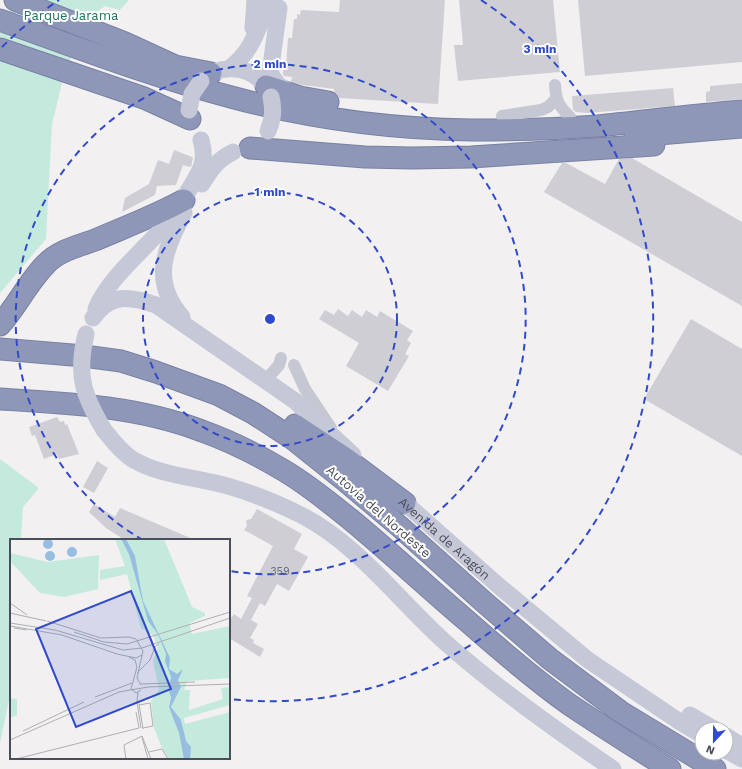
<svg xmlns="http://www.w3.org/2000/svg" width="742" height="769" viewBox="0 0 742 769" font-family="'Work Sans',sans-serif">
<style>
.green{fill:#c4eadd}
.building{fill:#ceced4}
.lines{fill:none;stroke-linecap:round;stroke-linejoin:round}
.highway-casing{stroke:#7982a4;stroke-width:23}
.street{stroke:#c5c8d3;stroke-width:12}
.secondary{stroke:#c5c8d6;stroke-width:17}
.highway{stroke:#8e97b8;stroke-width:21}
.secondary-bridge{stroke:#c5c8d6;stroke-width:17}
.ring{fill:none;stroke:#314acb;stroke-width:2;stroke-dasharray:7 5}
.labels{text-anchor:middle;stroke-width:4;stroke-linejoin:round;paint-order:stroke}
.number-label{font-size:11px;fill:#6b6e79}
.park-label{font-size:13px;fill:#237361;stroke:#fff}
.street-label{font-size:13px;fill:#4a4e5b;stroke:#fff}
.inset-road{fill:none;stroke:#afafb4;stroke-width:1}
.view{fill:#314acb;fill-opacity:0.15;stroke:#314acb;stroke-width:2}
.inset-edge{fill:none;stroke:#4a4e5b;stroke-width:2}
.centre{fill:#314acb;stroke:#fff;stroke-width:2}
.ring-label{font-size:12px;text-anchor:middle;font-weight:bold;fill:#314acb;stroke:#fff;stroke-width:4;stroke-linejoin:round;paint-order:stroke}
</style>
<rect width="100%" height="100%" fill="#f2f0f0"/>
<g class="green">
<polygon points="20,0 129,0 120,10 105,6 86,20 63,79 52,124 46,239 0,293 0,10 16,11"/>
<polygon points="0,459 39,488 23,507 21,540 11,540 11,691 0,743"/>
</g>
<g class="building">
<polygon points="340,0 445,0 438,104 339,98 334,92 334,89 303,85 291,82 292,77 284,76 283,74 283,66 286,66 288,38 292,38 294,19 297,19 297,14 300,15 301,10 339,12"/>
<polygon points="459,0 553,0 560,72 458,81 454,45 463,45"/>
<polygon points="578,0 742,0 742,62 585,76"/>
<polygon points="742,83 742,99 706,102 706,92 710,91 710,86"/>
<polygon points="673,88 675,106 587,113 576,112 573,110 572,96"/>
<polygon points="174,150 192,157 193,158 191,167 189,166 189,167 183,165 176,185 157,186 155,195 122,212 125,198 149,184 158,160 169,164"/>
<polygon points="632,158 742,222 742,306 544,192 562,163 566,163 605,184 619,159"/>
<polygon points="338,309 348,316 352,310 362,317 366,310 377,317 380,311 413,331 407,340 411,343 405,354 409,356 388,391 346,366 359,343 319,319 325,310 334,315"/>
<polygon points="691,319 742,349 742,456 644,399"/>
<polygon points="57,417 60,422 64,421 65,425 67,424 79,454 59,459 57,454 44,459 35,435 32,436 29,427"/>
<polygon points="97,461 108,468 94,493 83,487"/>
<polygon points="94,504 115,517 120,508 195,540 125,540 106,528 89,512"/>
<polygon points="257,509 302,534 294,549 308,557 289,591 277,584 265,606 260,603 251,620 258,624 250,638 254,640 253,643 264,649 260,657 229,638 229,621 234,614 241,619 252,598 247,596 273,546 244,530 247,526 246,520 251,519"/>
</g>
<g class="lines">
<defs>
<g id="highway">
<polyline points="15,0 125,43 175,66 211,73"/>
<path d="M0,20C76,47 153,77 231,97C308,118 393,129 472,130C514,130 556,129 598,126C646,121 694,115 742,111"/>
<polyline points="0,49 144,98 190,119"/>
<polyline points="266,86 300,97 328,102"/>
<polyline points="635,136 742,127"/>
<polyline points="250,148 365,157 412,158 471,157 654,145"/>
<path d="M0,325C17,306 28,282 46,264C58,251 78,246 95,240C125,227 155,216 184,200"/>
<polyline points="0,349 84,356 121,361 156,372 219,395 253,413 293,439 343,479 399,526 485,603 550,659 621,712 715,769"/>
<path d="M0,399C67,403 138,406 202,431C230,441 258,455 283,470C307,484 329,502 350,519C390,552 427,587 466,620C500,650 534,679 570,705C603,727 636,748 670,769"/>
<polyline points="295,425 345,458 405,503"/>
</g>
</defs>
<use href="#highway" class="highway-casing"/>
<g class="street">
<path d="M555,85C556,101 558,105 570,117"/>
<polyline points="502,116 541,110 548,107 556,99"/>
<polyline points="294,365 305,389 331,428"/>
<polyline points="266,380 279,365 281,358"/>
</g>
<g class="secondary">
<polyline points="279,8 270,73 278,85 289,92"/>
<polyline points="253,28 255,0"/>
<path d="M230,68C252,51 257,31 267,6L268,0"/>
<path d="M201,81C217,66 242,64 259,79C265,83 268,90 271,97"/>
<path d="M202,184C211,169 217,160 233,152"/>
<path d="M96,309C107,281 138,255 158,233C171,220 181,204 190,188C201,170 207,161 201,140"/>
<path d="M182,317C151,281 164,251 184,213"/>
<path d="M93,318C110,293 130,296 156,305L295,401L353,455"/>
<path d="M104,430C112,440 120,451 132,459C162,477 199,477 231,487C255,494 279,504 301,515C359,545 398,600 446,643C498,689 556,730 613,769"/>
<path id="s1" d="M396,495L500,587L588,660L680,722L702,735"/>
<polyline points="690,715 714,729"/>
<polyline points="726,736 742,746"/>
<polyline points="726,750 742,759"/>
</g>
<use href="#highway" class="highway"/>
<g class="secondary-bridge">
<polyline points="189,110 192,94 201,81"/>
<path d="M268,131C273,119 274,110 271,97"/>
<path d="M86,334C76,375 83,395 104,430"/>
</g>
</g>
<g class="ring">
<circle cx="270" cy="319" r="127"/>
<path d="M143 540A255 255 0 1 1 230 571"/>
<path d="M2 47A382 382 0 0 1 59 0M481 0A382 382 0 0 1 230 699"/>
</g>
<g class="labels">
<g class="number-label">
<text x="280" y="575">359</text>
</g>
<g class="park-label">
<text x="71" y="20">Parque Jarama</text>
</g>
<g class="street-label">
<text transform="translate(379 511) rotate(41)" y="5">Autovía del Nordeste</text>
<text dy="5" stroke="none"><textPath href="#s1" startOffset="65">Avenida de Aragón</textPath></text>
</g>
</g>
<g transform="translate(10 539)">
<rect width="220" height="220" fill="#f2f0f0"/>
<path d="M105,0H154L182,68L195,74V77L179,84L182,95L220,87V139L177,142L174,151H180L179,171L213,160L211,149L220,148V166L174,179L175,185L220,173V220H159L152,209L144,189L141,162L149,150L143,122L148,108L143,96L131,89L117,35L90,41V31L115,27ZM164,148H171L161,168L173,185L165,181L159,168L161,157L159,153ZM0,14L38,23L89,16L88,50L54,58L30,54L0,22ZM0,159L7,160V177L0,178Z" fill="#c4eadd" fill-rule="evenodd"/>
<path d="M33 5a5 5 0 1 1 10 0a5 5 0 1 1-10 0ZM111,0H116L125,17L133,62L160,119L159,130L167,135L173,130L168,141L171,148L161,168L171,181L176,202L181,208L180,220H174L169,194L159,168L161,158L159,153L161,138L155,122L156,115L148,95L138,82L119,15ZM57 13a5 5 0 1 1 10 0a5 5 0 1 1-10 0ZM35 17a5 5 0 1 1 10 0a5 5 0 1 1-10 0Z" fill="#97bde1"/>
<path class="inset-road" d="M0,64L17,76M0,74L36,82M37,82L91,99L119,98L126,100L133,112L127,139L131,146M0,84L45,91L113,111L132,109L220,79M0,87L52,96L107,115L126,119L132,116M4,89L17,91M64,93L94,103L117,105L220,73M119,118L125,121L127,128L121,150L126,154L131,151M127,134L140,121L145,108L149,105M131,145L185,143M128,153L127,163L131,189M85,158L122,144M129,165L133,190M129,166L140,164L143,187L133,189M126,173L129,189M13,192L74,163M132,198L138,220M0,201L109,153L138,148L220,145M139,213L152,210L158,220M6,220L129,189M116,220L114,206L132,197L141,220"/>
<path class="view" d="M121,52L161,150L66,188L26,90Z"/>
<rect width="220" height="220" class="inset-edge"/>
</g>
<circle cx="270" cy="319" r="6" class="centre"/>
<g class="ring-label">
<text x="540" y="53">3 min</text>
<text x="270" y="68">2 min</text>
<text x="270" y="196">1 min</text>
</g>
<g transform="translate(714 741) rotate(202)"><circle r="19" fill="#ffffff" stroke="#b7b8bd"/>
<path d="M0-3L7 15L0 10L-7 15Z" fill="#314acb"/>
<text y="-6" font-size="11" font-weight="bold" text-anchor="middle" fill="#4a4e5b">N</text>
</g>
</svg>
